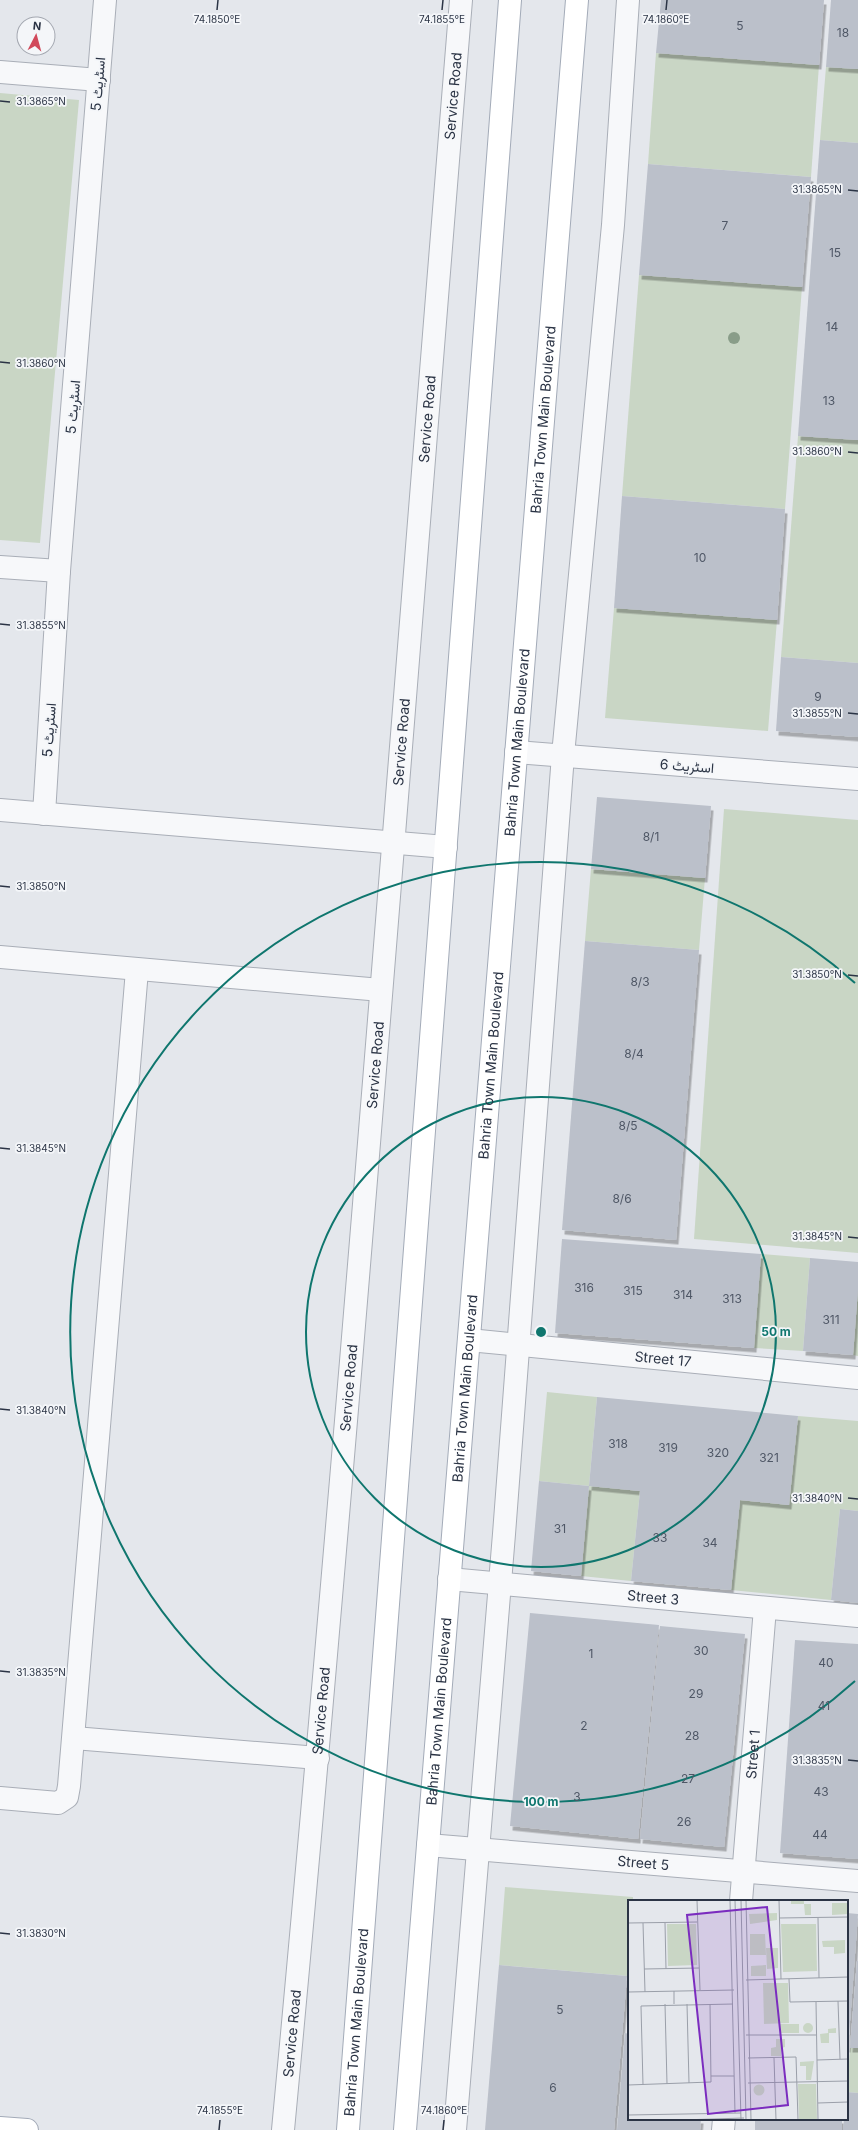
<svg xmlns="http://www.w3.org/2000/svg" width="858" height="2130" viewBox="0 0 858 2130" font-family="Inter,Vazirmatn,sans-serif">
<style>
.green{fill:#c9d6c5}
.building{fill:#bbc0ca;filter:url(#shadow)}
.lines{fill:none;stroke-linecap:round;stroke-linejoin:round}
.minor-casing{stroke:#a9aeb7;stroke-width:24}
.major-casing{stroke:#a3abb8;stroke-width:24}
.minor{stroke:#f7f8fa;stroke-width:22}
.major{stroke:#fff;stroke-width:22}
.tree{fill:#899d89}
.ticks{fill:none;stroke:#2b3445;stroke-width:1.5}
.ring{fill:none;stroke:#0f766e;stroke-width:2}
.labels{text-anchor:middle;stroke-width:3.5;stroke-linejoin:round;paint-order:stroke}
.number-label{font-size:12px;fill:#4f5766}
.street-label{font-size:14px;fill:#2b3445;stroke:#f4f6f9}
.inset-road{fill:none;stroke:#9a9fa9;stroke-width:1}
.view{fill:#7b2cbf;fill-opacity:0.15;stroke:#7b2cbf;stroke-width:2}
.inset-edge{fill:none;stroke:#2b3445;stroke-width:2}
.ticks-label{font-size:10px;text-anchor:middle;fill:#2b3445;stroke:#f4f6f9;stroke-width:3.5;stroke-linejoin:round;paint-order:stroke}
.centre{fill:#0f766e;stroke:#f4f6f9;stroke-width:2}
.ring-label{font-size:12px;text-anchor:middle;font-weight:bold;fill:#0f766e;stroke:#f4f6f9;stroke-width:3.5;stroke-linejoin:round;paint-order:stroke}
</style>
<defs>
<filter id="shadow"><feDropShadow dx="2.5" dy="4.5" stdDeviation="0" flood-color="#0004"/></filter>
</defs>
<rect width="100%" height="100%" fill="#e4e7ec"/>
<g class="green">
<polygon points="656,53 819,65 811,177 648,164"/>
<polygon points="826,67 858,69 858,143 820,140"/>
<polygon points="0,93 79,100 40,543 0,540"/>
<polygon points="639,275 802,287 785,509 622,496"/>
<polygon points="798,436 858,440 858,663 781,657"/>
<polygon points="614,608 777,620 768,731 605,718"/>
<polygon points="724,809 858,820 858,1253 694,1239"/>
<polygon points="591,869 705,878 699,950 585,941"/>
<polygon points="761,1254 810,1258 803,1351 754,1348"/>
<polygon points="858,1289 858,1356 853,1355"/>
<polygon points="547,1392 597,1397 589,1486 640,1491 631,1581 581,1576 589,1486 539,1481"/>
<polygon points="798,1416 858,1421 858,1511 840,1509 831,1600 731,1590 740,1500 789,1505"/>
<polygon points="505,1887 633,1897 633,1901 629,1901 627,1976 499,1965"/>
<polygon points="850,2048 858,2048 858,2093 847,2092"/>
</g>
<g class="building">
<polygon points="661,0 824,0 819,65 656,53"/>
<polygon points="831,0 858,0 858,69 826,67"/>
<polygon points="820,140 858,143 858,440 798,436"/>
<polygon points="648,164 811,177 802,287 639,275"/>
<polygon points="622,496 785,509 777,620 614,608"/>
<polygon points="781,657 858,663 858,737 776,731"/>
<polygon points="597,797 711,806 705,878 591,869"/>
<polygon points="585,941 699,950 676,1240 562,1230"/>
<polygon points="562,1239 761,1254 754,1348 555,1333"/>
<polygon points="810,1258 858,1262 858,1289 853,1355 803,1351"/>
<polygon points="597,1397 798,1416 789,1505 740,1500 731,1590 631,1581 640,1491 589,1486"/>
<polygon points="539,1481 589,1486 581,1576 531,1571"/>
<polygon points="840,1509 858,1511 858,1603 831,1600"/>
<polygon points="530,1613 659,1625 638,1839 510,1826"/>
<polygon points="660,1626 745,1634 724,1847 640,1839"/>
<polygon points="795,1640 858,1644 858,1859 780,1853"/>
<polygon points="847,1913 858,1914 848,2048 847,2048"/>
<polygon points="857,1961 858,1961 858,2048 850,2048"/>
<polygon points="499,1965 627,1976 614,2130 485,2130"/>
<polygon points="625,2033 629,2034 629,2119 701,2119 700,2130 617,2130"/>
<polygon points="847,2092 858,2093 858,2130 843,2130 844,2119 847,2119"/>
<rect x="755" y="2119" width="87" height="11"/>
</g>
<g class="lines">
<defs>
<g id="minor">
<polyline points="0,72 99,80"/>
<polyline points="0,567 59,571"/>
<polyline points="516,752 858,779"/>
<polyline points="0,810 446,847"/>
<polyline points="44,814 59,571 105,0"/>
<polyline points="0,957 381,990"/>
<path id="s1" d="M469,1340L858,1378"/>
<path id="s2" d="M449,1579L858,1616"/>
<polyline points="74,1738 318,1758"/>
<polyline points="0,1798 58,1803 67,1797 69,1786 137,970"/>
<path id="s3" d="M428,1845L858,1881"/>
<path id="s4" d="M741,1901L765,1608"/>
<path id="s5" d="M283,2130C350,1421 403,710 461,0"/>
<polyline points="455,2130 504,1534 563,755 613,225 628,0"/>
<polyline points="723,2130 724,2119"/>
</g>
<g id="major">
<polyline points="0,2128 27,2130"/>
<path id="s6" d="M348,2130L510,0"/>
<path id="s7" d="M405,2130L577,0"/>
</g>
</defs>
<use href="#minor" class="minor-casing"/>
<use href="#major" class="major-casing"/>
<use href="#minor" class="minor"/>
<use href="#major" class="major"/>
</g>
<circle class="tree" cx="734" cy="338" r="6"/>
<path class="ticks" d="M217,10L218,0M442,10L443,0M666,10L667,0M0,101L10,102M848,190L858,191M0,362L10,363M848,452L858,453M0,624L10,625M848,713L858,714M0,886L10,887M848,975L858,976M0,1148L10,1149M848,1237L858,1238M0,1409L10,1410M848,1498L858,1499M0,1671L10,1672M848,1760L858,1761M0,1933L10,1934M219,2130L220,2120M443,2130L444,2120"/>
<g class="ring">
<circle cx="541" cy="1332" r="235"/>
<path d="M855 1681A470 470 0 1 1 855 983"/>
</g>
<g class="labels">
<g class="number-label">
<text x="740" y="30">5</text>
<text x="843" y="37">18</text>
<text x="725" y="230">7</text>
<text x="835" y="257">15</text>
<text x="832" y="331">14</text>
<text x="829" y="405">13</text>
<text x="700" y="562">10</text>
<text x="818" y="701">9</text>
<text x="651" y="841">8/1</text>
<text x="640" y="986">8/3</text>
<text x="634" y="1058">8/4</text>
<text x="628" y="1130">8/5</text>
<text x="622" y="1203">8/6</text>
<text x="584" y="1292">316</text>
<text x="633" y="1295">315</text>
<text x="683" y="1299">314</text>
<text x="732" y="1303">313</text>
<text x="831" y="1324">311</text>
<text x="618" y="1448">318</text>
<text x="668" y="1452">319</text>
<text x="718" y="1457">320</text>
<text x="769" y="1462">321</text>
<text x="560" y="1533">31</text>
<text x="660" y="1542">33</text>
<text x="710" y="1547">34</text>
<text x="701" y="1655">30</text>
<text x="591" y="1658">1</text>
<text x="826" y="1667">40</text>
<text x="696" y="1698">29</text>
<text x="824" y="1710">41</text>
<text x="584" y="1730">2</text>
<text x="692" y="1740">28</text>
<text x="688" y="1783">27</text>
<text x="821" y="1796">43</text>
<text x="577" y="1801">3</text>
<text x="684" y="1826">26</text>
<text x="820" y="1839">44</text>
<text x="560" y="2014">5</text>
<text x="553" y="2092">6</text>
</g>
<g class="street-label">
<text transform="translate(98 84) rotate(-85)" y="5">اسٹریٹ 5</text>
<text dy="5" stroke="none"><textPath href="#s5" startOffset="2041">Service Road</textPath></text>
<text transform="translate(73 407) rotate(-85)" y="5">اسٹریٹ 5</text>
<text dy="5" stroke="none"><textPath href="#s5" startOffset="1717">Service Road</textPath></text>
<text dy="5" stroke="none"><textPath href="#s7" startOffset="1716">Bahria Town Main Boulevard</textPath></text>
<text transform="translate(49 730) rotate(-86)" y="5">اسٹریٹ 5</text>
<text dy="5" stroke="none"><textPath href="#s5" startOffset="1393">Service Road</textPath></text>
<text dy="5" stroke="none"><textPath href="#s7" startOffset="1392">Bahria Town Main Boulevard</textPath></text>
<text transform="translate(687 766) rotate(4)" y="5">اسٹریٹ 6</text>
<text dy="5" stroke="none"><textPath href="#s5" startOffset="1069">Service Road</textPath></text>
<text dy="5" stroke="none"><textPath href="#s7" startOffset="1068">Bahria Town Main Boulevard</textPath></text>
<text dy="5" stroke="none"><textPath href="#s1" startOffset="195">Street 17</textPath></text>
<text dy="5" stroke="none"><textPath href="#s5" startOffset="745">Service Road</textPath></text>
<text dy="5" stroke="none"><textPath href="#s7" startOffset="744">Bahria Town Main Boulevard</textPath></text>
<text dy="5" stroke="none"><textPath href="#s2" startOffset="205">Street 3</textPath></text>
<text dy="5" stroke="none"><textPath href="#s5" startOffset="421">Service Road</textPath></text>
<text dy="5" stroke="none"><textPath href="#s7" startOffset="420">Bahria Town Main Boulevard</textPath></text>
<text dy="5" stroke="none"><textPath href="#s4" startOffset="147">Street 1</textPath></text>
<text dy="5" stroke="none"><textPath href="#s3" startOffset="216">Street 5</textPath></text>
<text dy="5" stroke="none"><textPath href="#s6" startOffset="108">Bahria Town Main Boulevard</textPath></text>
<text dy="5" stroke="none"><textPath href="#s5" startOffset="97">Service Road</textPath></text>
</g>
</g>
<g transform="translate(628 1900)">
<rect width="220" height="220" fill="#e4e7ec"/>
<path d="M163,0H176V4H183V15H177L176,4H163ZM204,3H220V14L204,15ZM149,13V20L122,24L121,14ZM39,24H68L69,65L40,66ZM153,24H188L189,71L155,72ZM122,34H137L138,55H122ZM217,40V53L206,54V47H195L194,41ZM138,48H150V68L139,69ZM138,65V76H123V66ZM135,83H160L161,123L136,124ZM175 128a5 5 0 1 1 10 0a5 5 0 1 1-10 0ZM152,124H171V133H152ZM208,128V133H201V143H193L192,134L200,133V129ZM148,139H157V147L153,148V156H143V148L148,147ZM186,161L183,180H178V166H172V162ZM170,184H188L189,220H171ZM125.5 190a5.5 5.5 0 1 1 11 0a5.5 5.5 0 1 1-11 0Z" fill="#c9d6c5"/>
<path class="inset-road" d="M69,0L72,90M102,0L107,213M107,0L113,220M113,0L118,220M118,0L123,220M151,0L153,79M151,18L220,17M190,18L191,78M0,23L69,22M15,23L17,92M37,23L38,69M16,69L71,68M161,79L162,102L220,101M118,80L220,77M46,91V104M0,92L106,90M210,101L212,159M188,102L190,220M37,104L39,184M59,104L61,183M118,135H188M120,158L168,157L170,220M146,158L148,220M189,160L220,159M83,176H106M120,183L220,181M0,185L83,182L82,104M15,185L13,106L105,104M190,203L220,202M0,215L113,213M53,220L116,218"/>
<path class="view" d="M139,7L160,205L80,214L59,15Z"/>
<rect width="220" height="220" class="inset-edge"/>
</g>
<g class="ticks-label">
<text x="217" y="23">74.1850°E</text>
<text x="442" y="23">74.1855°E</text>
<text x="666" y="23">74.1860°E</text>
<text x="41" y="105">31.3865°N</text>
<text x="817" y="193">31.3865°N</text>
<text x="41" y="367">31.3860°N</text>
<text x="817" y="455">31.3860°N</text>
<text x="41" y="629">31.3855°N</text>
<text x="817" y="717">31.3855°N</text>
<text x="41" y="890">31.3850°N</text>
<text x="817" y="978">31.3850°N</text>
<text x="41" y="1152">31.3845°N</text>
<text x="817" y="1240">31.3845°N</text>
<text x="41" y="1414">31.3840°N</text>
<text x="817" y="1502">31.3840°N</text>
<text x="41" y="1676">31.3835°N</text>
<text x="817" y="1764">31.3835°N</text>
<text x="41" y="1937">31.3830°N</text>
<text x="220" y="2114">74.1855°E</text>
<text x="444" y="2114">74.1860°E</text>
</g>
<circle cx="541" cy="1332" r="6" class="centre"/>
<g class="ring-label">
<text x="776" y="1336">50 m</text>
<text x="541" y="1806">100 m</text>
</g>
<g transform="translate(36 36) rotate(6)"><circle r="19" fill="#f4f6f9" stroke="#a4a8b1"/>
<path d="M0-3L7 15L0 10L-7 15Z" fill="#d1495b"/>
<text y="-6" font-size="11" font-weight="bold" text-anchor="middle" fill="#2b3445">N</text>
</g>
</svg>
